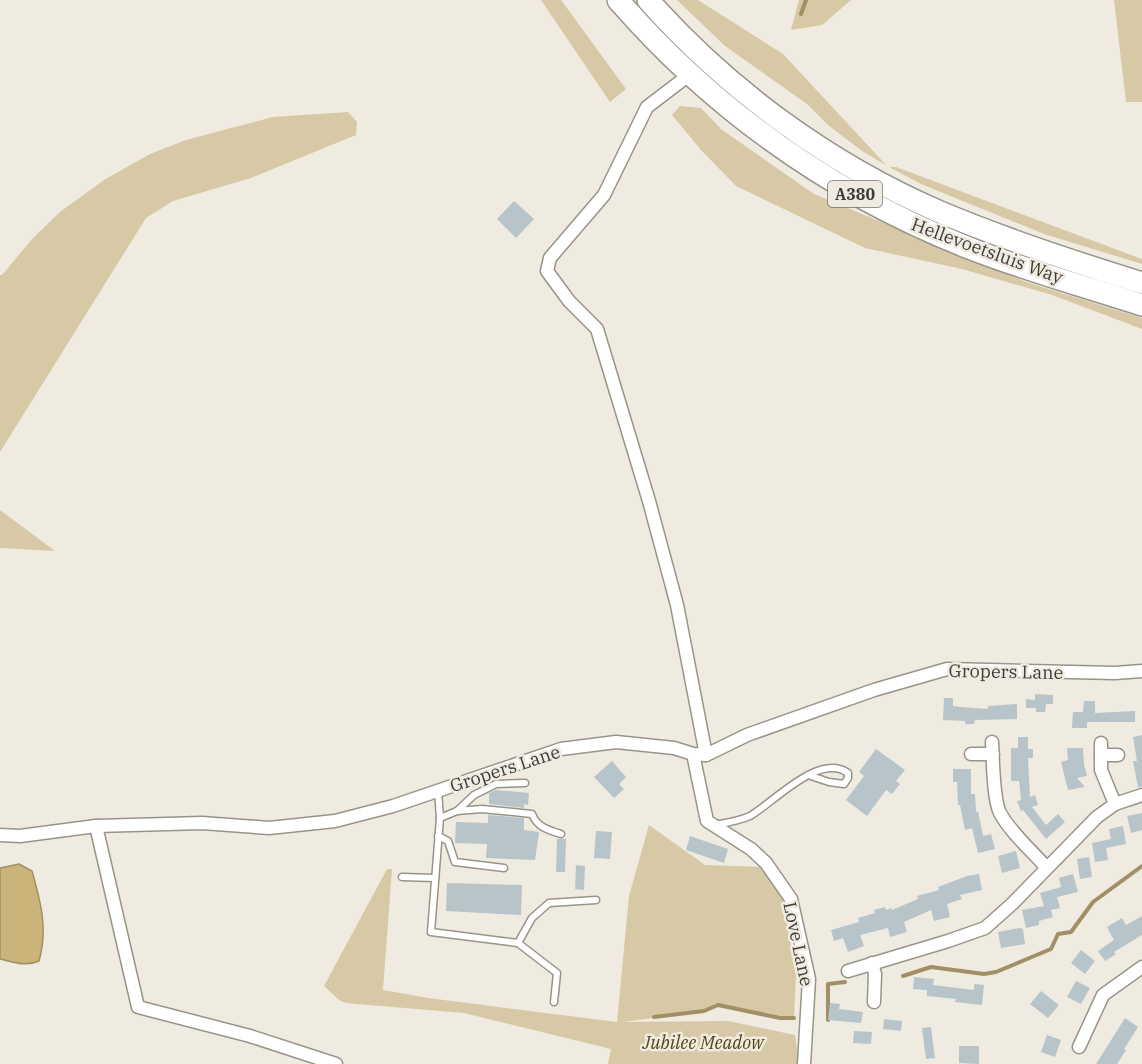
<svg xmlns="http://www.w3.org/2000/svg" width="1142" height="1064" viewBox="0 0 1142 1064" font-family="'IBM Plex Serif',serif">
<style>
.green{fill:#d7c9a6}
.water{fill:#cbb47a;stroke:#a19066;stroke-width:1.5}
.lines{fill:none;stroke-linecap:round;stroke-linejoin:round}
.stream{stroke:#a19066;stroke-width:4}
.building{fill:#b7c4c9}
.service-casing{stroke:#989489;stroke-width:9}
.minor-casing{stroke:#989489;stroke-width:15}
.trunk-casing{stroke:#989489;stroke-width:24}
.service{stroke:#fff;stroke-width:6}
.minor{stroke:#fff;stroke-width:12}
.trunk{stroke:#fff;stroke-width:21}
.labels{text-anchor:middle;stroke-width:5;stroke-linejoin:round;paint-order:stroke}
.shield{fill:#f0ebe0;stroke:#73706a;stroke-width:1.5}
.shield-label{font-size:16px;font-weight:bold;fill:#3e3c37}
.street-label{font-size:18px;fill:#3e3c37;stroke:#f0ebe0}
.park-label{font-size:18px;font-style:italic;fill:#554416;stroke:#f0ebe0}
</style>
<rect width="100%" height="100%" fill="#f0ebe0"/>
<g class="green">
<polygon points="541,0 561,0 626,89 610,102"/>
<polygon points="677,0 698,0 783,54 888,167 896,167 1142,259 1142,264 1044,234 921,184 889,167 862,151 828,125 807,104 725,46"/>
<polygon points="799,0 851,0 822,25 791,30"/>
<polygon points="1114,0 1142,0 1142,102 1126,102"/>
<polygon points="680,106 701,108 721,129 814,194 1026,282 1142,318 1142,329 1052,295 962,269 865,248 736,186 701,150 672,115"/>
<polygon points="348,112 357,122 356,135 251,178 173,201 146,218 0,452 0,275 2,275 32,239 60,212 104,180 150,154 186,140 273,117"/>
<polygon points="0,510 55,551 0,548"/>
<polygon points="649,825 705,865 765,867 783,899 796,975 794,1018 780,1018 718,1005 704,1011 623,1022 728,1021 795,1035 799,1064 608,1064 611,1049 464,1013 346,1003 339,1000 324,986 387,869 392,869 383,990 428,998 617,1022 629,896"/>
</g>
<path class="water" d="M19,864L32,871C41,903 48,929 39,961C26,967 13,962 0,959V868Z"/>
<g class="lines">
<g class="stream">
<polyline points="801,14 806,0"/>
<polyline points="903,976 931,967 984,974 996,972 1051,949 1058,934 1071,932 1093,902 1142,866"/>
<polyline points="654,1017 704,1011 718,1005 780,1018 794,1018"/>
<polyline points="828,1020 828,984 845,982"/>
</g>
</g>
<g class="building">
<polygon points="514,201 534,219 516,238 497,219"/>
<polygon points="1035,694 1053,695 1053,704 1046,704 1045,712 1036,712 1036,708 1026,708 1026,699 1035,700"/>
<polygon points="944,698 953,698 953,706 961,707 988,709 988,706 1017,704 1017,719 975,720 974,724 965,724 965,721 943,720"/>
<polygon points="1084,701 1095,701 1095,713 1135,711 1135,722 1087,722 1087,728 1072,728 1073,712 1083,712"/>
<polygon points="1142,735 1142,787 1138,787 1133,761 1137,761 1133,737"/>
<polygon points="1018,737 1028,737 1028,749 1033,749 1033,758 1028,758 1030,797 1035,795 1038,805 1032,807 1046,825 1058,814 1065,822 1046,839 1023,810 1021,811 1017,801 1021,800 1019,781 1011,781 1011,748 1018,748"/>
<polygon points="1067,748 1083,748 1084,764 1087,776 1077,778 1085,787 1068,790 1061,762 1068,760"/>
<polygon points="876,749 905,770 896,781 900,784 892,794 886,790 867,816 846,800 864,776 859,772"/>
<polygon points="612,761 626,777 619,784 624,789 614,798 594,777"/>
<polygon points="953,769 971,769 971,794 975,794 976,812 978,811 983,836 991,834 995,849 978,853 972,828 965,830 960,805 958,805 957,782 953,782"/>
<polygon points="496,790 529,793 528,805 524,804 524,808 489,804 489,793"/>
<polygon points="1142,813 1142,830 1131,833 1127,816"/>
<polygon points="488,815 524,818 524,830 539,832 535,860 486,858 487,844 455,843 456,822 488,823"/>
<polygon points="1123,826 1126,844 1106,848 1108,860 1095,862 1092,843 1111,839 1109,829"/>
<polygon points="596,831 612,832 610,859 594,858"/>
<polygon points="690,836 728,849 724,863 686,850"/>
<polygon points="557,839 566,839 565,872 556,872"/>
<polygon points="1016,851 1020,868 1002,873 998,856"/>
<polygon points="1089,857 1092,877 1080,879 1077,859"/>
<polygon points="576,865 585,866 584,890 575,889"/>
<polygon points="979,874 982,890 960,895 962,899 947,904 950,917 934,921 931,910 904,922 907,932 890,937 888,928 860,935 864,946 848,952 843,938 834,941 831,930 859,922 858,918 875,913 874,910 885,907 886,910 891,908 892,910 918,899 917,896 939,890 938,887 967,876"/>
<polygon points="1073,874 1078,892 1057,897 1060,908 1051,910 1053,917 1039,921 1039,925 1026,928 1022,910 1044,906 1040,893 1061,887 1059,878"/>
<polygon points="447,883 522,885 521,915 446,911"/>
<polygon points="1142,916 1142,935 1114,952 1116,954 1105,961 1098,951 1114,940 1107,927 1122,918 1126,925"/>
<polygon points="1020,928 1023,929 1025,944 1001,948 998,932"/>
<polygon points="1081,950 1095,961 1085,974 1071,963"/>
<polygon points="914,977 934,979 933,985 974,990 974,984 984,985 982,1005 955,1002 956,999 927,996 927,990 913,989"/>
<polygon points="1076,981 1090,988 1081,1004 1067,997"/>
<polygon points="1041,991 1059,1005 1048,1018 1030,1004"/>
<polygon points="830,1003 840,1004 839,1009 863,1012 861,1023 828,1020"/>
<polygon points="1125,1018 1138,1027 1124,1049 1126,1050 1117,1064 1096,1064"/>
<polygon points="884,1019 902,1021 901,1031 883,1029"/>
<polygon points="931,1027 935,1058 926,1059 922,1028"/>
<polygon points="854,1031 872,1032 871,1044 853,1043"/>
<polygon points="1047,1035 1061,1040 1055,1057 1041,1052"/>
<polygon points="959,1046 979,1046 979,1064 959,1063"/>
</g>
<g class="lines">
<defs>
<g id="service">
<polyline points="438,791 440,818 431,932 518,943 557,973 554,1002"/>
<path d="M457,811L482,809L532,814C537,827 548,830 561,834"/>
<polyline points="440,818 457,811 474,795 496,784 525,783"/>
<path d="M714,825C726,823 739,821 750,816C773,803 819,752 848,773V778L844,784L829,782L808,775"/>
<polyline points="438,836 448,841 455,862 504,868"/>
<polyline points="402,877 435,878"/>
<polyline points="518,943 532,918 549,903 596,900"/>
</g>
<g id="minor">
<polyline points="689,75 647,107 604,195 550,258 547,271 569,301 597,329 649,501 677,605 706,755"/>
<path d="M992,742C993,759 993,799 1000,813C1011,833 1031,850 1046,867"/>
<polyline points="1101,743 1101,770 1115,804"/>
<polyline points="693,754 707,821 751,849 766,863 791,899 809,979 804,1064"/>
<polyline points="971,754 993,754"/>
<polyline points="1101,755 1118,755"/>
<polyline points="96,826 138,1007 250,1036 336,1064"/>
<polyline points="0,835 20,836 96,826 202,823 269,828 335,821 393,806 561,749 616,742 674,748 693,754 706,755 747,735 874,690 947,669 1115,673 1142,671"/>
<polyline points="872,963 875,974 874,1002"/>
<polyline points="848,971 948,941 985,928 1012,904 1097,817 1115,804 1142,795"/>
<polyline points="1079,1047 1103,995 1142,967"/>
</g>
<g id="trunk">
<path d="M618,0C714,110 832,194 969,248C1025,270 1084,286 1142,305"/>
<path d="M648,0C728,90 829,164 940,212C1006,240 1074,262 1142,283"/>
</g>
</defs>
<use href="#service" class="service-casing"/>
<use href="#minor" class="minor-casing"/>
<use href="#trunk" class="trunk-casing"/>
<use href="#service" class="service"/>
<use href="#minor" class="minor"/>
<use href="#trunk" class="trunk"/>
</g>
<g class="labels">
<rect class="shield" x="828" y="181" width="54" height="26" rx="4.5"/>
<g class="shield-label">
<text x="855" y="200">A380</text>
</g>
<g class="street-label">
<text transform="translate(987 251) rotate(20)" y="6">Hellevoetsluis Way</text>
<text transform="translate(1006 672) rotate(1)" y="6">Gropers Lane</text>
<text transform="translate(505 769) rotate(-18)" y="6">Gropers Lane</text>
<text transform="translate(798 944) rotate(78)" y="6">Love Lane</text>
</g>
<g class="park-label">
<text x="703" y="1049">Jubilee Meadow</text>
</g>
</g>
</svg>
